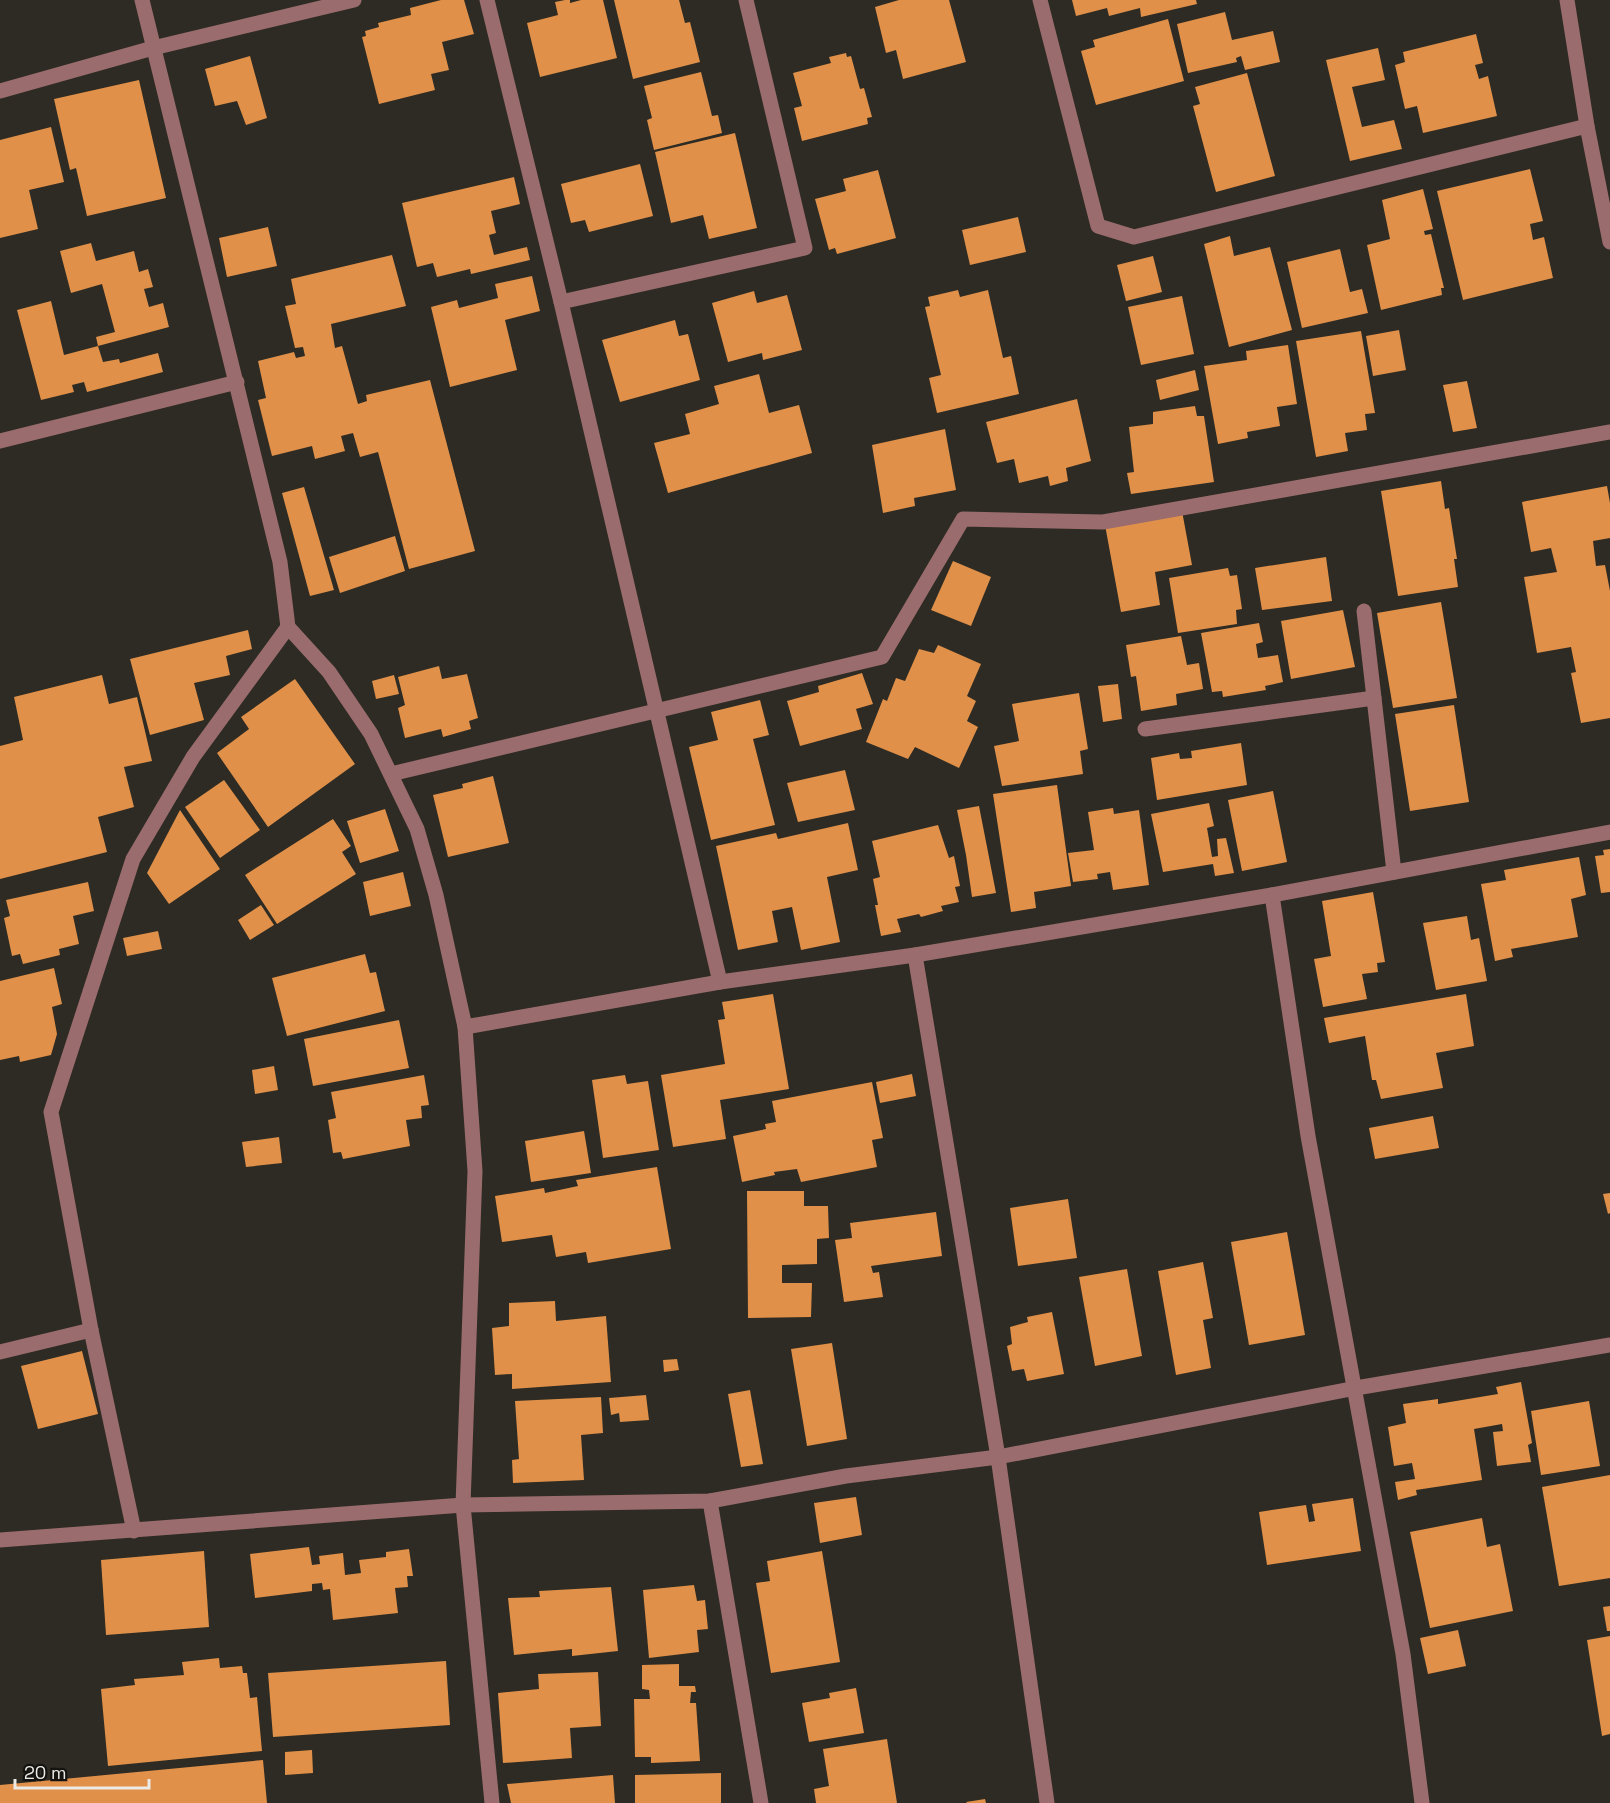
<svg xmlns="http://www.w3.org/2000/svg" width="1610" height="1803" viewBox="0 0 1610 1803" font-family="'Space Grotesk',sans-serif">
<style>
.building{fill:#e09049}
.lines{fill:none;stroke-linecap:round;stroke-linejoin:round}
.minor{stroke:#9a6c6d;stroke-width:15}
</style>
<rect width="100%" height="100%" fill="#2d2b23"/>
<g class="building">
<polygon points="441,0 464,0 474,34 442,42 449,70 431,74 435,90 379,104 362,37 366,36 365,31 379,27 378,23 411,15 410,8"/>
<polygon points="565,0 570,0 570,3 581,0 603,0 617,58 540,77 527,23 558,15 555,2"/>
<polygon points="614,0 679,0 685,23 690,22 700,62 633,79"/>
<polygon points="899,0 949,0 966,62 903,79 896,50 886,53 875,7"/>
<polygon points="1072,0 1196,0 1197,4 1141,17 1140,8 1109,16 1107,8 1076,16"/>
<polygon points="1225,12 1232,40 1273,31 1280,62 1245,70 1241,56 1236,58 1237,62 1188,73 1177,24"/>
<polygon points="1168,19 1184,81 1096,105 1081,51 1095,47 1093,40"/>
<polygon points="1476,34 1483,63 1475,65 1479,79 1488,76 1497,116 1423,133 1417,106 1405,109 1395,65 1405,62 1403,52"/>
<polygon points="1378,48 1385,80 1352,87 1362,127 1394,120 1402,149 1350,161 1326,60"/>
<polygon points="846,53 847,57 851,56 860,89 864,88 872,117 867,118 868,124 802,141 794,108 802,106 793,73 831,63 829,57"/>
<polygon points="250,56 267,118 246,125 237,101 215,106 205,69"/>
<polygon points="701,72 712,116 718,115 722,133 654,150 647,120 652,118 644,86"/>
<polygon points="1247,73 1275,176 1216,192 1193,106 1200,104 1195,87"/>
<polygon points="139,80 166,198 87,216 76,168 70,170 54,99"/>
<polygon points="51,127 64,182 29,190 38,229 0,238 0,140"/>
<polygon points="735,133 757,228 709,239 703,215 671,223 655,152"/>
<polygon points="640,164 653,216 589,232 585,220 571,223 561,184"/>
<polygon points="1530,169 1543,221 1530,224 1533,240 1544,237 1553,278 1463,300 1437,191"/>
<polygon points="878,170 896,238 837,254 835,248 829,250 815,199 846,191 843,179"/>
<polygon points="514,177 520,204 491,211 496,233 489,235 494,255 527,247 530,260 471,274 470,269 437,277 433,263 417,267 402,203"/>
<polygon points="1423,189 1433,229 1424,231 1425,235 1431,234 1444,288 1441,288 1442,295 1381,310 1367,245 1390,239 1382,200"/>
<polygon points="1018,217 1026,252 970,265 962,230"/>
<polygon points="268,227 277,266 227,277 219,238"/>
<polygon points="1230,236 1234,256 1270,247 1292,330 1229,347 1204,244"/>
<polygon points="91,243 96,261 134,251 139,272 148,269 153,287 144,289 149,307 163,303 169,327 98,346 96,337 115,332 102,284 71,293 60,251"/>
<polygon points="1340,249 1350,292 1362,289 1368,313 1302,328 1287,262"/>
<polygon points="392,255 406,306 331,324 335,348 342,346 358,404 367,401 366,395 430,380 475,551 409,569 378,452 360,457 353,433 341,436 345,451 315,459 312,446 272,456 258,400 266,398 258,361 294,352 296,358 305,356 303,347 295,348 285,306 296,304 291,279"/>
<polygon points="1153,256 1162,292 1126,301 1117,265"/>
<polygon points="532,276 540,311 505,320 517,370 450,387 431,307 457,300 459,308 498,298 495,284"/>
<polygon points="958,290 960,297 988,290 1003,358 1011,356 1019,394 937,413 929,378 941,375 925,307 930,306 928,297"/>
<polygon points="754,291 757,303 787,295 802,350 763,360 762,353 728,362 712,303"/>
<polygon points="1182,296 1194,354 1141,365 1128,307"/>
<polygon points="51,301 64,355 98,346 103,362 119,359 120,363 158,353 163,372 87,392 84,382 72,385 74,392 41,400 17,310"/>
<polygon points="675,320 679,336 688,334 700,380 620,402 602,340"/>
<polygon points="1399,330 1406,370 1373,376 1366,336"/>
<polygon points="1361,331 1375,413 1365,414 1367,430 1345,433 1348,451 1316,457 1296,341"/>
<polygon points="1288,345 1297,404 1277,407 1280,426 1247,432 1248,438 1218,444 1204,366 1247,360 1246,351"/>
<polygon points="1195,370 1199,390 1160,400 1156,380"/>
<polygon points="759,374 769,413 799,405 812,453 668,493 654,443 690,434 685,414 719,404 714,386"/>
<polygon points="1467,381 1477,428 1453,432 1443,385"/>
<polygon points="1077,399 1091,461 1066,468 1068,481 1050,486 1048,476 1019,483 1014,459 997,463 986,422"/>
<polygon points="1195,406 1197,416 1204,416 1214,482 1131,494 1127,473 1134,472 1129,427 1153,424 1153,412"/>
<polygon points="945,429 956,490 914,498 915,506 883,513 872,445"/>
<polygon points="1441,481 1445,509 1449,508 1457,559 1454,559 1458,587 1398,596 1381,491"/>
<polygon points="1607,486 1610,503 1610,538 1593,541 1596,566 1605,565 1610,591 1610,718 1581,723 1571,673 1576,672 1571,647 1537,653 1524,577 1557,572 1551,548 1531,552 1522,502"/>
<polygon points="304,487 334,590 310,596 282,493"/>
<polygon points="1182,511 1192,565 1155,572 1160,605 1121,612 1105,525"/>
<polygon points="395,536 405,571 340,593 329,557"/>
<polygon points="1326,557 1332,601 1262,610 1255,568"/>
<polygon points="953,561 991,577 971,626 931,610"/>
<polygon points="1228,568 1230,576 1237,575 1242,609 1236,610 1237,624 1178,633 1169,578"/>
<polygon points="1441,602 1457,698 1393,708 1377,613"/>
<polygon points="1343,610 1355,667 1291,679 1281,621"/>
<polygon points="1259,623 1263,642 1256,644 1258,658 1278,655 1283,682 1265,686 1266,690 1223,697 1222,691 1212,692 1201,633"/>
<polygon points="248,630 252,649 226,656 230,675 194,683 204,720 150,735 130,659"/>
<polygon points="1181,636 1187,665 1199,663 1203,689 1176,694 1177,705 1141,711 1136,676 1131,677 1126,645"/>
<polygon points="938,645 981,664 967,696 976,701 967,721 978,727 959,768 915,747 908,759 866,742 883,699 887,701 896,678 905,681 919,649 934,653"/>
<polygon points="439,666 442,679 467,674 478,718 469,721 471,729 443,737 441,729 405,738 398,708 405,705 398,677"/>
<polygon points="862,673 873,704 856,709 862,729 800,746 787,701 819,692 818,686"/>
<polygon points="102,675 109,704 137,697 152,761 124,767 134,807 98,817 107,852 0,879 0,746 23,740 14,697"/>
<polygon points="394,675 399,694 376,699 372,681"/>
<polygon points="295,679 355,764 268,827 217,753 249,729 241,717"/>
<polygon points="1118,684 1122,719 1103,722 1098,686"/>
<polygon points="1079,693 1088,749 1080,751 1083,774 1002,786 994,746 1019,741 1012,704"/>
<polygon points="760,700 769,735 753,739 775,825 711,840 689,747 718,740 711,712"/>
<polygon points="1454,705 1469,802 1410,811 1395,714"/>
<polygon points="1241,743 1247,785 1157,800 1151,758 1179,753 1180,759 1192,758 1191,751"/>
<polygon points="845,770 855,810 798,822 787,783"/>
<polygon points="493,776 509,843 448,857 433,795 463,788 462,784"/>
<polygon points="224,780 260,830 220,858 185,807"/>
<polygon points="1057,785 1071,886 1034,892 1036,908 1011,912 993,794"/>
<polygon points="1273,791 1287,862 1242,871 1228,800"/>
<polygon points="1209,803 1214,826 1207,828 1212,857 1218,856 1217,839 1226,838 1234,873 1215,876 1213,864 1163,872 1151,814"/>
<polygon points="979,806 996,893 972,897 966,855 957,810"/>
<polygon points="1113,808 1114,814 1139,810 1149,885 1113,890 1110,872 1097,874 1098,879 1073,882 1068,853 1094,850 1088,812"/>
<polygon points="385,809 399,851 360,863 347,821"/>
<polygon points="180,810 220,869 169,904 147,873"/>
<polygon points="333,819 351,846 342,852 356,874 277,924 245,875"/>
<polygon points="848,823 858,870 827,877 840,942 801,950 792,907 772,911 778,942 738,950 716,846 776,833 778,839"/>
<polygon points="938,825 949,858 954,856 960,886 955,887 959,902 941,906 943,911 921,917 919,914 897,919 901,932 881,936 875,905 878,905 873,879 880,877 872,841"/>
<polygon points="1610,849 1610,892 1601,893 1595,856 1604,855 1603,850"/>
<polygon points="1579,857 1586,895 1571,899 1578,937 1511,949 1513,957 1495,961 1481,884 1506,880 1504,870"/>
<polygon points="403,872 411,906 370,916 363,882"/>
<polygon points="88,882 94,911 73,916 79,944 59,949 60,955 23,964 20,954 12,956 4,918 10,916 6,900"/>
<polygon points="1373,892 1385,962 1377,963 1378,972 1362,974 1367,999 1323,1007 1314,959 1331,956 1322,901"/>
<polygon points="261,905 274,925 250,940 238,920"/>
<polygon points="1467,916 1471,940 1479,938 1487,981 1436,990 1423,923"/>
<polygon points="158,931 162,949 127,956 123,938"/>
<polygon points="365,954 370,973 376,972 385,1011 287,1036 272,978"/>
<polygon points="54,968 62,1004 52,1007 57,1034 51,1055 20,1062 19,1056 0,1060 0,981"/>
<polygon points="773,994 789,1089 720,1100 726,1139 673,1147 661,1075 725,1064 718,1020 725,1019 722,1002"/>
<polygon points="1466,994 1474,1046 1436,1053 1443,1088 1381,1099 1376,1080 1372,1080 1365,1036 1329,1043 1324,1018"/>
<polygon points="399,1020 409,1068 313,1086 304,1039"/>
<polygon points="274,1066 278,1090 255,1094 252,1070"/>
<polygon points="912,1074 916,1096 880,1103 876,1082"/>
<polygon points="424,1075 429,1105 421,1106 422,1118 406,1120 410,1146 343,1159 341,1152 333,1153 328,1120 336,1118 331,1092"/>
<polygon points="625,1075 627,1084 648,1081 659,1150 603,1158 592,1080"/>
<polygon points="872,1082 883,1138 872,1140 877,1167 801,1182 797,1169 774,1172 775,1175 742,1182 733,1136 766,1129 765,1124 776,1122 772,1101"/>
<polygon points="1433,1116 1439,1148 1375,1159 1369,1128"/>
<polygon points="584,1131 591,1173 531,1182 525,1141"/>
<polygon points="279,1137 282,1163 246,1167 242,1142"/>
<polygon points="657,1167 671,1249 588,1263 586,1252 556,1257 552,1235 502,1242 495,1196 544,1188 545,1193 578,1186 576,1180"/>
<polygon points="747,1191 804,1191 804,1206 828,1206 829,1238 817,1239 817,1264 782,1265 782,1283 812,1283 811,1317 748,1318"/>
<polygon points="1610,1193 1610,1213 1608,1214 1603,1194"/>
<polygon points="1068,1199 1077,1258 1018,1266 1010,1208"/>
<polygon points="936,1212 942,1256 871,1266 873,1273 879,1272 883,1297 844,1302 835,1240 852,1238 850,1223"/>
<polygon points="1287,1232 1305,1335 1249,1345 1231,1242"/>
<polygon points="1203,1262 1213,1318 1203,1320 1211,1368 1176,1375 1158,1271"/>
<polygon points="1127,1269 1142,1356 1095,1366 1079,1277"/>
<polygon points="555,1301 556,1321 606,1316 611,1382 512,1389 512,1374 495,1375 492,1328 509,1326 509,1303"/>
<polygon points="1052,1312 1064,1374 1027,1381 1024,1369 1012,1371 1007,1346 1012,1344 1010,1327 1028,1322 1027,1317"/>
<polygon points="832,1343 847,1439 807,1446 791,1349"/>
<polygon points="82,1351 98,1414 38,1429 21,1366"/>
<polygon points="677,1359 679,1370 664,1372 663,1360"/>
<polygon points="1521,1382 1532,1443 1528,1445 1531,1462 1497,1466 1493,1432 1503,1431 1502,1424 1474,1429 1482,1480 1416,1490 1417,1495 1398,1500 1395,1482 1415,1479 1412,1463 1394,1466 1388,1427 1406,1423 1403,1404 1438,1399 1438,1404 1498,1394 1496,1387"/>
<polygon points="750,1390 763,1464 741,1467 728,1394"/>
<polygon points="646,1395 649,1420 620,1422 619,1413 611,1415 609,1398"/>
<polygon points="601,1397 603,1433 581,1435 584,1480 513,1483 512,1460 519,1459 515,1401"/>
<polygon points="1589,1401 1600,1466 1541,1475 1531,1411"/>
<polygon points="1610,1475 1610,1578 1559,1586 1542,1487"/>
<polygon points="856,1497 862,1535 820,1543 814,1503"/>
<polygon points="1353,1498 1361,1551 1267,1565 1259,1512 1306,1505 1309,1522 1315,1521 1312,1504"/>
<polygon points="1482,1518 1487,1547 1500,1544 1513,1611 1430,1628 1410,1532"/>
<polygon points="309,1547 312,1565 320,1564 319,1556 343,1553 345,1575 361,1573 359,1560 386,1557 386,1552 409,1549 413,1576 407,1576 408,1587 395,1588 398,1613 333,1620 330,1589 323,1590 322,1583 312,1584 312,1591 255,1598 250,1554"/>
<polygon points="204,1551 209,1627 106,1635 101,1560"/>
<polygon points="822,1551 840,1662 771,1673 756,1583 770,1581 767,1561"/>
<polygon points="694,1585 697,1601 705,1600 708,1629 697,1630 699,1652 649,1658 643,1590"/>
<polygon points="611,1587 618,1651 572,1656 572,1649 514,1655 508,1598 540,1597 539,1591"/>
<polygon points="1610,1606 1610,1631 1607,1631 1603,1607"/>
<polygon points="1458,1630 1466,1666 1428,1674 1420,1638"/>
<polygon points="1610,1636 1610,1734 1602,1736 1587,1640"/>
<polygon points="219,1658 220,1668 242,1666 243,1673 247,1673 250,1698 257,1697 262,1751 108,1766 101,1689 135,1685 134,1679 184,1675 182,1662"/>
<polygon points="446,1661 450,1725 273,1737 268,1673"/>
<polygon points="679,1664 679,1686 695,1686 696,1692 691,1692 690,1703 696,1703 700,1761 651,1763 651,1757 635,1757 634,1699 650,1699 649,1690 642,1689 642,1665"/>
<polygon points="598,1672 601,1726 570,1728 572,1758 503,1763 498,1693 539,1689 538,1674"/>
<polygon points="856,1688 864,1733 809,1742 802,1703 830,1698 829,1693"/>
<polygon points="887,1739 897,1803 816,1803 814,1789 829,1786 823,1749"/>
<polygon points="312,1750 313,1773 285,1775 285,1752"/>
<polygon points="263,1760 267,1803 0,1803 0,1785"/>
<polygon points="721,1773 721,1803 635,1803 635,1775"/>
<polygon points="613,1775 615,1803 511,1803 507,1784"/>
<polygon points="985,1799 986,1803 967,1803 966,1802"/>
</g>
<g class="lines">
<g class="minor">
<polyline points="142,0 280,562 288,627 329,672 371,734 417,829 436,895 465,1027 475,1171 463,1505 492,1803"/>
<polyline points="487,0 561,302 720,982"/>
<polyline points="1040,0 1098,226 1134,237 1587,126"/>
<polyline points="1567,0 1587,126 1610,242"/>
<polyline points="0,91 153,48 354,0"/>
<polyline points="561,302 805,248 746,0"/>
<polyline points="0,441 237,382"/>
<polyline points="1364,611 1394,872"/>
<polyline points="1145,729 1374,698"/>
<polyline points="391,774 882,657 963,519 1103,522 1610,432"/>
<polyline points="1272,895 1308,1136 1403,1654 1422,1803"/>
<polyline points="915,955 998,1457 1047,1803"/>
<polyline points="465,1027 720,982 915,955 1272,895 1610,832"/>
<polyline points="0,1352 91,1330"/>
<polyline points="710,1501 761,1803"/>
<polyline points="134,1531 91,1330 51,1112 133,859 193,757 288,627"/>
<polyline points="0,1540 463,1505 710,1501 846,1476 998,1457 1356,1388 1610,1345"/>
</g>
</g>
<path d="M15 1779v9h134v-9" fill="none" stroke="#eceae5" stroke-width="3"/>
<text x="24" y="1779" font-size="18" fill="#eceae5" stroke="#141310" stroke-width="4.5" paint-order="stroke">20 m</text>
</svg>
